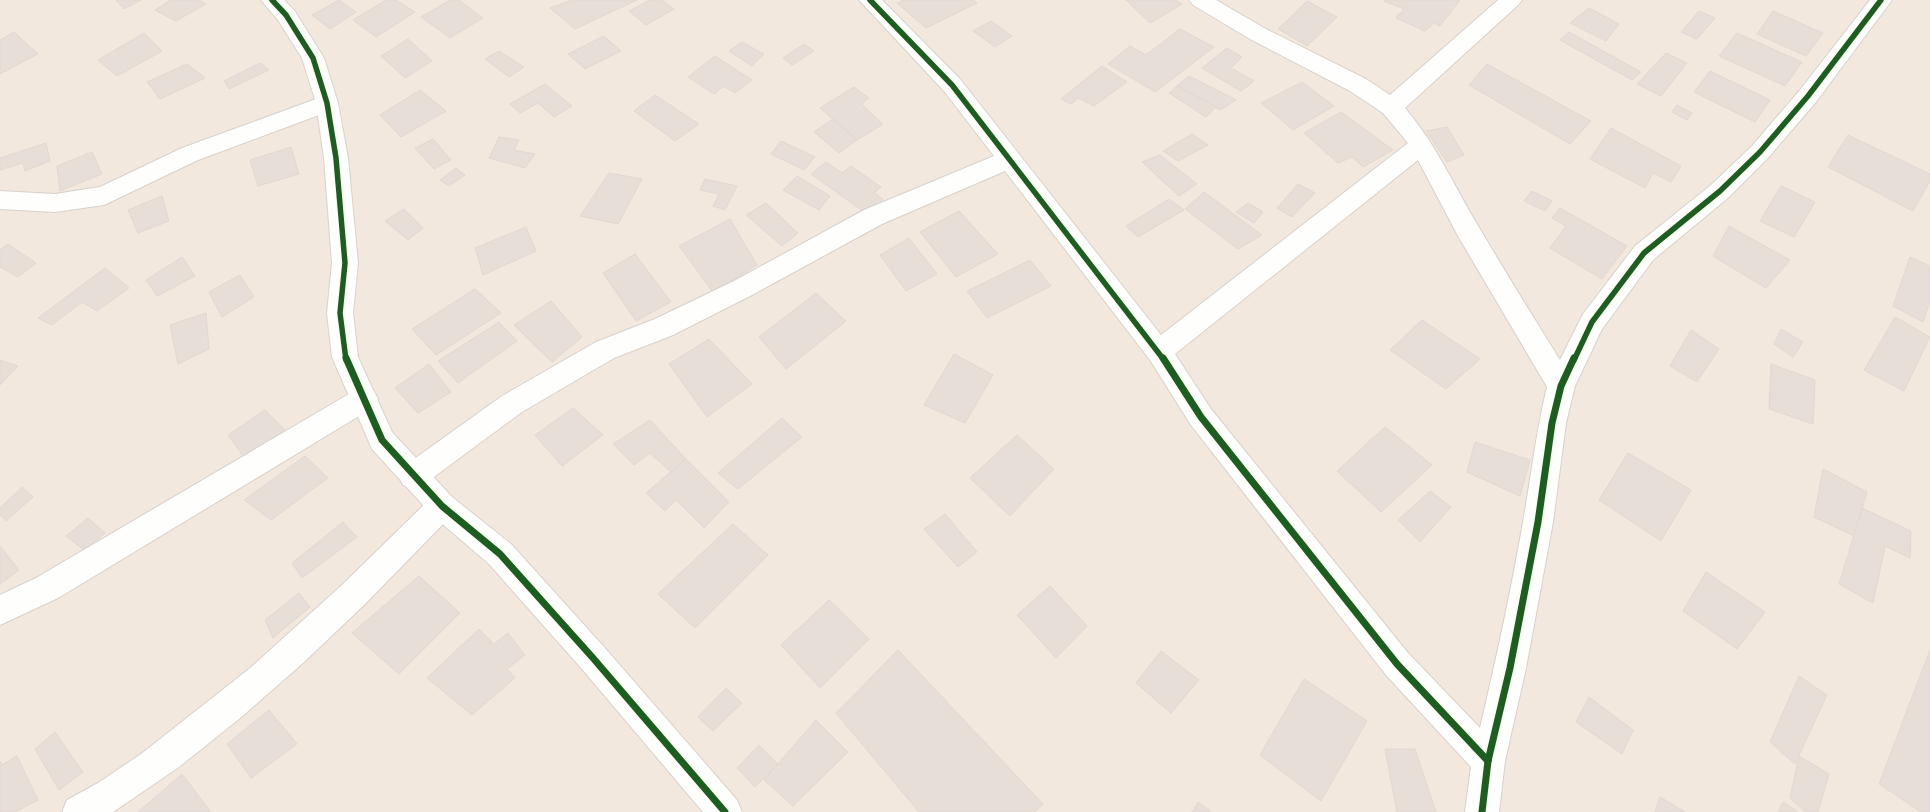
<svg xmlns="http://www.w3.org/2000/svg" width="1930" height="812" viewBox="0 0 1930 812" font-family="Helvetica,sans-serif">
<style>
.residential{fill:#f2e8de}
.building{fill:#e6ded7;stroke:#e2d8d2}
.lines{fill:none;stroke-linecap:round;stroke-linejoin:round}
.street-casing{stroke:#d7d1cb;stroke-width:2}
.secondary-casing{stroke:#d9d2cb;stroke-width:2}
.street{fill:#fefefd;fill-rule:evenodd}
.secondary{fill:#fefefd;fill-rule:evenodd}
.cycleway-far1-casing{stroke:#fffaf3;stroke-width:8}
.cycleway-casing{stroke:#fffaf3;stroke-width:10}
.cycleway-far1{stroke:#1b5e20;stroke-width:5.5}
.cycleway{stroke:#1b5e20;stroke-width:7}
</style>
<rect width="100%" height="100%" fill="#f9f5f0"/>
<rect class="residential" x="0" y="0" width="1930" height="812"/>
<g class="building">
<polygon points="116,0 141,0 124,9"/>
<polygon points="170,0 199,0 206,4 176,21 155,10"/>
<polygon points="339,0 356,12 330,29 312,15"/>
<polygon points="386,0 396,0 415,12 376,37 353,20"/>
<polygon points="450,0 459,0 483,18 450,38 421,17"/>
<polygon points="572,0 637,0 575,29 550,8"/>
<polygon points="650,0 662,0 674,9 646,25 629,11"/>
<polygon points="904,0 973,0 977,3 926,28 897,3"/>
<polygon points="1126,0 1176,0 1182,4 1150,23"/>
<polygon points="1386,0 1460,0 1440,26 1434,23 1425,31 1396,18 1404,9 1384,1"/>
<polygon points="1307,1 1337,17 1307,46 1278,29"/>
<polygon points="1589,8 1619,24 1606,41 1570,23"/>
<polygon points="1699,11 1715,18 1697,39 1681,32"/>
<polygon points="1773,11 1823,33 1806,56 1757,34"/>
<polygon points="991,21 1012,36 995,47 973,31"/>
<polygon points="1180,29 1214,47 1155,92 1108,64 1130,46 1146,55"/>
<polygon points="14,32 38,54 0,74 0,40"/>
<polygon points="1569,32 1641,72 1632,80 1560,40"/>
<polygon points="144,33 162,51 117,76 98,60"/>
<polygon points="1737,33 1802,62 1785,86 1719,56"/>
<polygon points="604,36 621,51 585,69 568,54"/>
<polygon points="408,39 432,61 405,78 381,56"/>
<polygon points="742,42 764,54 752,66 729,51"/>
<polygon points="804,44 814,51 792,65 783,58"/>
<polygon points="1227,48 1242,57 1231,68 1254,81 1241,91 1202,68"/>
<polygon points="499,51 524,67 509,77 485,59"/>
<polygon points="1666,53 1687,63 1661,96 1637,84"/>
<polygon points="715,56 752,80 735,93 723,86 714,94 688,77"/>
<polygon points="260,63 269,70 229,89 224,81"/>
<polygon points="187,64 205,78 160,99 147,82"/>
<polygon points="1487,64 1591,121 1570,144 1469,85"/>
<polygon points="1102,66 1127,82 1094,106 1078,98 1071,104 1061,99"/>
<polygon points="1710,71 1770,100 1755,122 1694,92"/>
<polygon points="1189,76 1236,100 1220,110 1177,86"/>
<polygon points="1302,82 1334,106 1293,130 1261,103"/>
<polygon points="545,84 572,106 554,117 538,103 520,113 510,104"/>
<polygon points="1177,86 1216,107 1206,117 1169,93"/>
<polygon points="854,87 869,98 861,104 883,124 857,140 820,108"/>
<polygon points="420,90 446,111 401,137 380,115"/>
<polygon points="655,95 699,124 675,141 634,111"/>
<polygon points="1677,105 1692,113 1687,120 1672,112"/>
<polygon points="1341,112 1393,150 1363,167 1352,157 1338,163 1304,133"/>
<polygon points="833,119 857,140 839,153 814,132"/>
<polygon points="1447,127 1464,155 1447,162 1426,131"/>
<polygon points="1611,128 1681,166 1671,182 1653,173 1645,188 1590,159"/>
<polygon points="1192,134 1208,145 1178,161 1163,151"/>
<polygon points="1848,135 1930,174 1930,181 1913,211 1828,167"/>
<polygon points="499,137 519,140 514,150 535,154 525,168 489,158"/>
<polygon points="433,139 451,160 434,169 415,148"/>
<polygon points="781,141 815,157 804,170 771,154"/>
<polygon points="46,143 50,161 25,171 23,163 0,170 0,158"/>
<polygon points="291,147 299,174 258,186 250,160"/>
<polygon points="92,152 102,174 60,191 57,166"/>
<polygon points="1160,155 1197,184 1179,196 1142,162"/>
<polygon points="826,162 842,173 851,166 881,187 874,193 883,199 867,214 811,174"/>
<polygon points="456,168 465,175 449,186 440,180"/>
<polygon points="609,173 642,179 618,224 580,216"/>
<polygon points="797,176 830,196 819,210 783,190"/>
<polygon points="705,179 737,186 725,210 713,206 719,194 700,190"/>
<polygon points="1298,184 1315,193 1292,217 1277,208"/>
<polygon points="1781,186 1815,202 1794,237 1760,221"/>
<polygon points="1532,191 1552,201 1545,211 1524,201"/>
<polygon points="1204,192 1262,235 1238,249 1185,209"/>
<polygon points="162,196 169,221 138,233 128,210"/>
<polygon points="1169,199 1184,210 1138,237 1126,226"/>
<polygon points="766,203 798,233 782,246 746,215"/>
<polygon points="1248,203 1263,212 1254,223 1236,212"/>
<polygon points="1560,208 1627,246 1602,279 1550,248 1566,226 1552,218"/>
<polygon points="404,209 423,228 408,240 385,221"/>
<polygon points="959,211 998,254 956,277 920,232"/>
<polygon points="730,219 757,265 713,292 679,246"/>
<polygon points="1729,226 1790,260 1766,288 1713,256"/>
<polygon points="526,227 536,251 483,275 475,248"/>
<polygon points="909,238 937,274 906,291 880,255"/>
<polygon points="8,244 36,263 18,277 0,267 0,250"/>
<polygon points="635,254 671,302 636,321 603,273"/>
<polygon points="182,257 195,276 157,296 146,280"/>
<polygon points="1910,257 1930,266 1930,301 1923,322 1893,306"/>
<polygon points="1030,260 1051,286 987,318 967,291"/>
<polygon points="105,268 129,288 97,311 82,302 52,325 38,318"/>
<polygon points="240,275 254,297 222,317 209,292"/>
<polygon points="475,289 501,313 436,355 412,329"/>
<polygon points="816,293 846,321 786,369 759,337"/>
<polygon points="551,301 582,337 552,362 514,325"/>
<polygon points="206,313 209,349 178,364 170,325"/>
<polygon points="1895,317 1930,337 1904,391 1864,370"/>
<polygon points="1422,320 1480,359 1446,389 1390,350"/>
<polygon points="499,322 517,341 458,383 438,361"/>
<polygon points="1781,329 1803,342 1793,357 1774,344"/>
<polygon points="1691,330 1719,349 1697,382 1670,366"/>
<polygon points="709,339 752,384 707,417 669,364"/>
<polygon points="954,354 993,375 965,423 924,405"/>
<polygon points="0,360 18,366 0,385"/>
<polygon points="429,364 451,392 418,413 395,388"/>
<polygon points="1771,364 1815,380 1813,424 1769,409"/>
<polygon points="573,408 603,435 562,466 535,435"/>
<polygon points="265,410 285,430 244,457 228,435"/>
<polygon points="782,418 802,437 738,489 718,473"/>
<polygon points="650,420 686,459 671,472 650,453 634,465 613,444"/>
<polygon points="1385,427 1432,465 1381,512 1337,471"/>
<polygon points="1017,435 1054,469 1010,516 970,478"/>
<polygon points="1475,442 1530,460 1520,496 1467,472"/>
<polygon points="1628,453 1691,490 1661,541 1599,500"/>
<polygon points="305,456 328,478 271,520 244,500"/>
<polygon points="686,459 729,502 704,528 676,500 665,511 646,493"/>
<polygon points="1823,469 1867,492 1854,536 1814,517"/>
<polygon points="22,487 33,497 6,521 0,515 0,508"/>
<polygon points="1430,491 1451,507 1420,542 1398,520"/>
<polygon points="1862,508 1911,531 1910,558 1885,546 1873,603 1839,584"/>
<polygon points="945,514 977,552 958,567 924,529"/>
<polygon points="88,518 105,533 84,550 66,536"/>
<polygon points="343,522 357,537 302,578 292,563"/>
<polygon points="733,524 768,555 695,628 658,594"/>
<polygon points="0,546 19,570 0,584"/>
<polygon points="1706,572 1765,612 1737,649 1683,611"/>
<polygon points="419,576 460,613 399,674 352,633"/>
<polygon points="1050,586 1087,626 1056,658 1017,615"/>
<polygon points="299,593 310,607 273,638 265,620"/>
<polygon points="829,600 869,639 820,688 781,645"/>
<polygon points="479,629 494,644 508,633 525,655 507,669 515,678 472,715 427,678"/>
<polygon points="898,650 1043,804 1035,812 919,812 836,713"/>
<polygon points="1930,650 1930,812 1921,812 1879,784"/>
<polygon points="1161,651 1199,680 1171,713 1136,683"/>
<polygon points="1799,676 1827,695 1795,764 1770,742"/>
<polygon points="1304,679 1367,721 1321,801 1260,755"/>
<polygon points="726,688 742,703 713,731 698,717"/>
<polygon points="1589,697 1633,730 1622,754 1576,722"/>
<polygon points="269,710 297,744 251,778 227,744"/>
<polygon points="816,720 848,752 793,806 764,780"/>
<polygon points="55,732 83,772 59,790 35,749"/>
<polygon points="759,745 778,764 755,787 737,768"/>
<polygon points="1385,749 1415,749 1436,812 1397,812"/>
<polygon points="17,756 38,800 15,812 0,812 0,761 2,765"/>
<polygon points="1799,756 1829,774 1818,812 1805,812 1790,798"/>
<polygon points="182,774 211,812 138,812"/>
<polygon points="1660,797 1685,812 1655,812"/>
<polygon points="1198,802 1211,812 1192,812"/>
<polygon points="1783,802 1798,812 1778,812"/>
</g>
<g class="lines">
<defs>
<g id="street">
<path d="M859,0H882L960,79L1161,335L1408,143L1383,113L1350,91L1250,39L1193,5L1189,0H1216L1266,29L1366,79L1390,95L1498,0H1522L1518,5L1405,108C1437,146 1452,182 1477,224C1504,270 1532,315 1560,360L1583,314L1635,246L1711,185L1752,146L1800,90L1870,0H1892L1816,102L1768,158L1729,197L1653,260L1602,329L1575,386L1566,423L1553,522L1526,668L1505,761L1499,812H1465L1471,767L1386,675L1191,425L1150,360L1005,171L882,224L752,295L673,335L614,358L522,412L423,485L413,489L403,485L399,476L403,467L502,396L596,342L655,319L734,281L864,210L994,156L944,91ZM1418,160L1458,236L1547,387C1536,432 1531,477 1523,522C1511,591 1496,660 1480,728L1408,653L1211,409L1175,354Z"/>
<polygon points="327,95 335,97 338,103 335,109 198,160 104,205 55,212 0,209 0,191 55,194 100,187 182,148"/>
<polygon points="364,387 374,391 378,399 374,407 58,598 0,625 0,595 36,578 354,391"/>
<polygon points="442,493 452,497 457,506 452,515 364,605 303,663 239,719 179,767 113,812 62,812 67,800 98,783 141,754 249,669 342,585 432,497"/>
</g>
<polygon id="secondary" points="261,0 284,0 294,10 324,58 338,103 348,158 358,263 353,313 358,357 392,432 452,497 511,544 604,647 737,800 742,812 703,812 582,669 489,564 432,515 372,449 332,357 327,313 332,263 324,158 316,103 302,58 278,20"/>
</defs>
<use href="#street" class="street-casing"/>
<use href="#secondary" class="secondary-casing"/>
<use href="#street" class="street"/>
<use href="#secondary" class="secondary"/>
<defs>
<g id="cycleway-far1">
<polyline points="272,0 286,15 313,58 327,103 336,158 345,263 340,313 346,360"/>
<polyline points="870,0 952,85 1164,360"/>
<polyline points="1574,360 1592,322 1644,253 1720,191 1760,152 1808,96 1881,0"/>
</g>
<g id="cycleway">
<polyline points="346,358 382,440 442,506 500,554 593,658 725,812"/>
<polyline points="1163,358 1201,417 1397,664 1488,761"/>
<polyline points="1482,812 1488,761 1510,668 1538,522 1552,423 1561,386 1574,358"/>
</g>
</defs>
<use href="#cycleway-far1" class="cycleway-far1-casing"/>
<use href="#cycleway" class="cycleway-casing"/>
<use href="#cycleway-far1" class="cycleway-far1"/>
<use href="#cycleway" class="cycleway"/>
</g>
</svg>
